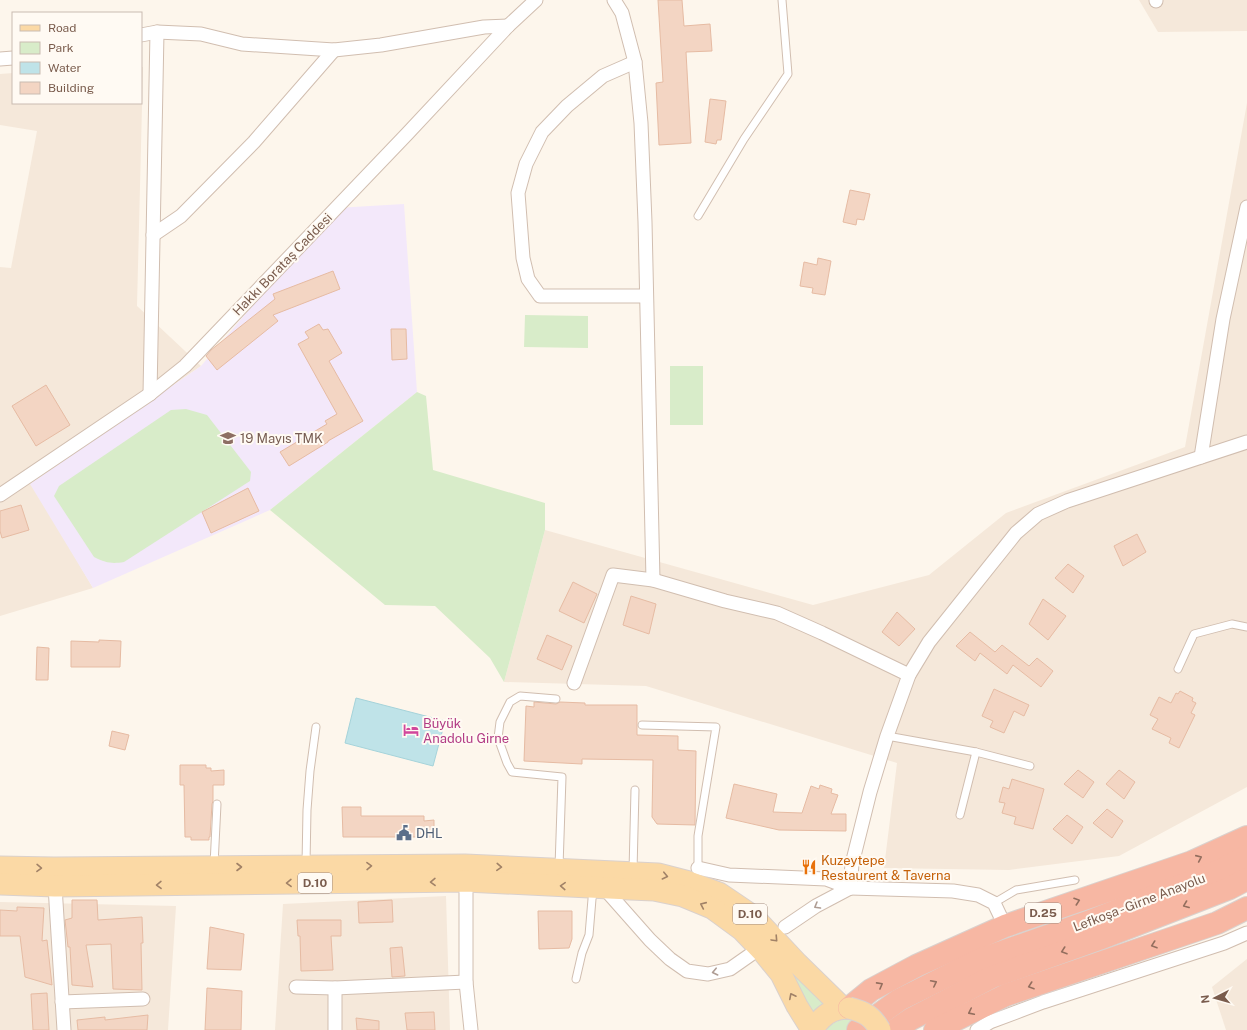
<svg xmlns="http://www.w3.org/2000/svg" width="1247" height="1030" viewBox="0 0 1247 1030" font-family="'Public Sans',sans-serif">
<style>
.residential{fill:#f5e8da}
.education{fill:#f3e8fa}
.green{fill:#d8ecc9}
.water{fill:#bfe3e8;stroke:#a5d3da}
.building{fill:#f3d5c3;stroke:#e6bba3}
.lines{fill:none;stroke-linecap:round;stroke-linejoin:round}
.lane-casing{stroke:#d1beb0;stroke-width:9}
.street-casing{stroke:#d1beb0;stroke-width:15}
.primary-casing{stroke:#dad1cd;stroke-width:23}
.highway-casing{stroke:#dad1cd;stroke-width:24}
.lane{stroke:#fff;stroke-width:7}
.street{stroke:#fff;stroke-width:13}
.primary{stroke:#fbd9a5;stroke-width:21}
.highway{stroke:#f7b7a3;stroke-width:22}
.primary-bridge-casing{stroke:#dad1cd;stroke-width:23;stroke-linecap:butt}
.primary-bridge{stroke:#fbd9a5;stroke-width:21}
.oneway{stroke:#936e5e}
.oneway2{stroke:#a18267}
.oneway3{stroke:#af9d94}
.labels{text-anchor:middle;stroke-width:4;stroke-linejoin:round;paint-order:stroke}
.shield{fill:#fffaf3;stroke:#a28b7f;stroke-width:1}
.shield-label{font-size:12px;font-weight:bold;fill:#7a5c4d}
.street-label{font-size:13px;fill:#7a5c4d;stroke:#fffaf3}
.education-label{font-size:13px;fill:#785e54;stroke:#fffaf3;text-anchor:start}
.hotel-label{font-size:13px;fill:#b23c85;stroke:#fffaf3;text-anchor:start}
.service-label{font-size:13px;fill:#4e5e75;stroke:#fffaf3;text-anchor:start}
.food-label{font-size:13px;fill:#c56008;stroke:#fffaf3;text-anchor:start}
</style>
<rect width="100%" height="100%" fill="#fdf6ec"/>
<g class="residential">
<polygon points="1139,0 1247,0 1247,31 1158,32"/>
<polygon points="141,67 143,67 137,306 201,366 31,483 93,588 0,616 0,267 11,268 37,131 0,125 0,74 13,73 13,103 141,103"/>
<polygon points="1247,103 1247,787 1119,856 1009,870 884,868 897,763 646,686 504,682 545,530 813,605 929,575 1006,513 1185,447"/>
<polygon points="446,896 450,1030 275,1030 283,904"/>
<polygon points="0,902 176,906 168,1030 0,1030"/>
<polygon points="1247,959 1247,1030 1226,1030 1212,987"/>
</g>
<polygon class="education" points="404,204 417,392 270,510 93,588 30,484 201,366 336,208"/>
<g class="green">
<polygon points="525,315 588,316 588,348 524,347"/>
<rect x="670" y="366" width="33" height="59"/>
<polygon points="417,392 426,396 433,470 545,503 545,530 504,682 490,658 435,606 385,605 270,510"/>
<path d="M186,409L207,415L251,472L250,481L124,562C112,564 106,563 94,557L54,496L59,486L171,410Z"/>
<polygon points="791,968 832,1005 812,1021 788,971"/>
<path d="M852,1018L872,1030H826C834,1021 841,1019 852,1018Z"/>
</g>
<polygon class="water" points="356,698 445,721 433,766 345,743"/>
<g class="building">
<polygon points="658,0 682,0 684,26 710,24 712,51 686,52 691,143 659,145 656,83 663,82"/>
<polygon points="710,99 726,101 721,140 717,140 716,144 705,142"/>
<polygon points="850,190 870,194 864,220 857,219 856,225 843,222"/>
<polygon points="818,258 831,261 825,295 812,293 813,288 800,286 804,262 817,265"/>
<polygon points="333,271 340,289 273,315 278,321 217,370 206,356 211,350 275,299 273,294"/>
<polygon points="319,324 323,330 328,329 342,353 329,361 363,421 328,441 328,442 289,466 280,452 327,424 325,421 337,414 298,344 309,338 305,332"/>
<polygon points="391,329 406,329 407,359 392,360"/>
<polygon points="46,385 70,425 36,446 12,406"/>
<polygon points="248,488 259,511 211,533 202,512"/>
<polygon points="21,505 29,530 2,538 0,531 0,511"/>
<polygon points="1137,534 1146,552 1123,566 1114,546"/>
<polygon points="1068,564 1084,576 1073,593 1055,578"/>
<polygon points="573,582 597,594 584,623 559,611"/>
<polygon points="631,596 656,604 649,634 623,625"/>
<polygon points="1043,599 1066,616 1048,640 1029,624"/>
<polygon points="897,612 915,629 899,646 882,632"/>
<polygon points="970,632 995,652 1002,645 1029,666 1037,658 1053,671 1041,687 1013,665 1007,674 980,653 975,661 956,646"/>
<polygon points="547,635 572,646 562,670 537,659"/>
<polygon points="99,640 121,641 120,667 71,667 71,641 99,642"/>
<polygon points="37,647 49,648 48,680 36,680"/>
<polygon points="994,689 1029,705 1024,716 1014,711 1004,733 990,727 993,721 982,716"/>
<polygon points="1180,691 1193,698 1192,701 1196,703 1191,713 1195,715 1179,748 1169,743 1171,738 1152,729 1158,719 1150,715 1159,697 1171,703 1176,693 1178,694"/>
<polygon points="534,702 556,704 560,702 585,703 585,705 637,705 637,735 678,736 678,750 696,751 695,825 657,824 652,817 653,760 582,759 582,764 524,761 526,706 534,707"/>
<polygon points="112,731 129,735 125,750 109,746"/>
<polygon points="180,765 206,765 206,768 211,768 211,771 224,770 224,785 213,785 213,801 212,804 210,837 209,837 209,840 191,840 191,837 185,837 184,785 180,785"/>
<polygon points="1078,770 1094,782 1083,798 1064,784"/>
<polygon points="1119,770 1135,782 1124,799 1106,784"/>
<polygon points="1012,779 1044,789 1033,829 1014,824 1016,817 1002,813 1005,803 999,802 1003,787 1009,789"/>
<polygon points="734,784 777,794 773,812 802,813 811,786 819,789 820,785 832,789 831,793 838,795 831,814 846,814 846,831 779,830 726,818"/>
<polygon points="342,807 361,807 361,816 424,816 424,821 434,820 434,837 343,837"/>
<polygon points="1107,809 1123,821 1112,838 1093,823"/>
<polygon points="1067,815 1083,827 1072,844 1053,829"/>
<polygon points="72,900 97,900 98,920 142,917 143,943 141,943 142,990 113,989 111,944 86,945 93,987 72,985 70,947 68,947 65,920 72,918"/>
<polygon points="392,900 393,922 359,923 358,902"/>
<polygon points="17,907 44,908 42,941 47,940 52,985 25,977 20,936 0,936 0,910 17,911"/>
<polygon points="538,911 572,911 572,939 569,948 539,949"/>
<polygon points="297,920 341,920 341,936 331,936 333,970 301,971 300,936 298,936"/>
<polygon points="210,927 244,934 241,970 207,969"/>
<polygon points="402,947 405,976 392,977 390,948"/>
<polygon points="207,988 242,991 241,1030 205,1030"/>
<polygon points="47,993 49,1030 33,1030 31,994"/>
<polygon points="434,1012 435,1030 407,1030 405,1013"/>
<polygon points="148,1015 147,1030 78,1030 77,1020 105,1017 105,1020"/>
<polygon points="356,1018 379,1021 379,1030 357,1030"/>
</g>
<g class="lines">
<defs>
<g id="lane">
<polyline points="698,216 744,139 788,74 782,0"/>
<polyline points="1178,669 1194,634 1232,624 1247,627"/>
<polyline points="556,699 520,696 510,702 500,722 498,738 507,763 512,772 562,777 559,867"/>
<polyline points="642,725 716,727 698,836 698,868"/>
<polyline points="887,736 976,752 1030,766"/>
<polyline points="960,815 976,752"/>
<polyline points="306,864 307,810 310,771 316,727"/>
<polyline points="214,865 217,804"/>
<polyline points="633,871 635,790"/>
<polyline points="994,903 1016,890 1075,880"/>
<polyline points="576,979 582,953 589,935 592,899 594,890"/>
</g>
<g id="street">
<polyline points="614,0 622,13 635,62 641,123 645,222 653,580"/>
<polyline points="1156,0 1156,1"/>
<polyline points="141,35 157,32 201,34 242,44 334,50 381,45 484,27 508,26"/>
<polyline points="0,59 13,58"/>
<polyline points="635,62 603,76 567,106 542,132 526,164 518,193 523,258 528,279 540,296 646,296"/>
<polyline points="153,235 181,216 254,142 334,50"/>
<polyline points="150,394 157,32"/>
<polyline points="1201,457 1223,319 1247,207"/>
<polyline points="0,495 150,394 185,366 407,134 508,26 536,0"/>
<polyline points="574,683 613,575 653,580 725,601 777,613 822,633 909,675"/>
<polyline points="698,868 729,875 826,879 850,888 953,891 978,895 994,903 1005,926"/>
<polyline points="466,881 466,982 471,1030"/>
<polyline points="55,886 64,1030"/>
<polyline points="604,888 650,940 670,959 687,971 708,974 730,969 750,955"/>
<polyline points="850,888 852,864 870,792 887,736 909,675 929,642 1016,533 1038,514 1067,501 1247,442"/>
<polyline points="785,927 816,906 850,888"/>
<polyline points="296,987 335,988 466,982"/>
<polyline points="62,1002 143,999"/>
<polyline points="335,1030 335,988"/>
<polyline points="977,1030 990,1022 1043,1002 1224,943 1247,933"/>
</g>
<g id="primary">
<polyline points="0,867 54,868 465,865 658,874 689,882 719,893 753,916 797,963 843,1008"/>
<polyline points="0,884 55,886 466,881 630,889 654,890 683,896 712,908 742,930 763,952 781,974 797,1006 812,1030"/>
<path d="M812,1030C822,1016 831,1008 849,1008"/>
</g>
<g id="highway">
<polyline points="849,1008 871,990 916,966 1005,926 1192,862 1247,837"/>
<polyline points="858,1030 899,1000 979,960 1088,922 1223,869 1247,856"/>
<polyline points="895,1030 911,1019 992,977 1099,939 1230,888 1247,879"/>
<polyline points="935,1030 1006,995 1217,923 1247,908"/>
</g>
</defs>
<use href="#lane" class="lane-casing"/>
<use href="#street" class="street-casing"/>
<use href="#primary" class="primary-casing"/>
<use href="#highway" class="highway-casing"/>
<use href="#lane" class="lane"/>
<use href="#street" class="street"/>
<use href="#primary" class="primary"/>
<use href="#highway" class="highway"/>
<defs>
<path id="primary-bridge" d="M849,1008C865,1012 872,1016 880,1030"/>
</defs>
<use href="#primary-bridge" class="primary-bridge-casing"/>
<use href="#primary-bridge" class="primary-bridge"/>
</g>
<defs><path id="oneway-chevron" d="M-2-3.5L2.5 0L-2 3.5" fill="none" stroke-width="1.6" stroke-linecap="round" stroke-linejoin="round"/></defs>
<g class="oneway">
<use href="#oneway-chevron" transform="translate(1199 858) rotate(-24)"/>
<use href="#oneway-chevron" transform="translate(1077 901) rotate(-19)"/>
<use href="#oneway-chevron" transform="translate(1186 905) rotate(159)"/>
<use href="#oneway-chevron" transform="translate(1154 945) rotate(161)"/>
<use href="#oneway-chevron" transform="translate(1064 951) rotate(161)"/>
<use href="#oneway-chevron" transform="translate(934 983) rotate(-27)"/>
<use href="#oneway-chevron" transform="translate(880 985) rotate(-29)"/>
<use href="#oneway-chevron" transform="translate(1031 986) rotate(161)"/>
<use href="#oneway-chevron" transform="translate(971 1012) rotate(154)"/>
</g>
<g class="oneway2">
<use href="#oneway-chevron" transform="translate(369 866) rotate(-1)"/>
<use href="#oneway-chevron" transform="translate(239 867)"/>
<use href="#oneway-chevron" transform="translate(499 867) rotate(3)"/>
<use href="#oneway-chevron" transform="translate(39 868) rotate(1)"/>
<use href="#oneway-chevron" transform="translate(665 876) rotate(13)"/>
<use href="#oneway-chevron" transform="translate(433 882) rotate(179)"/>
<use href="#oneway-chevron" transform="translate(289 883) rotate(179)"/>
<use href="#oneway-chevron" transform="translate(159 885) rotate(179)"/>
<use href="#oneway-chevron" transform="translate(563 886) rotate(-177)"/>
<use href="#oneway-chevron" transform="translate(703 905) rotate(-156)"/>
<use href="#oneway-chevron" transform="translate(775 939) rotate(47)"/>
<use href="#oneway-chevron" transform="translate(792 996) rotate(-117)"/>
</g>
<g class="oneway3">
<use href="#oneway-chevron" transform="translate(817 906) rotate(150)"/>
<use href="#oneway-chevron" transform="translate(715 972) rotate(167)"/>
</g>
<defs>
<symbol id="school-bare" viewBox="-9 -9 18 18"><path d="M0-5L7-2L0 1L-7-2ZM-4 1L0 2.5L4 1V4Q0 6-4 4Z" fill="#8d6e63" stroke="#fffaf3" stroke-width="2.5" paint-order="stroke"/></symbol>
<symbol id="hotel-bare" viewBox="-9 -9 18 18"><path d="M-6-4.5h1.5V1H6V5H4.5V3h-9V5H-6ZM-4 0a1.8 1.8 0 1 1 3.6 0ZM.5 0V-2.5h3Q6-2.5 6 0Z" fill="#d1479c" stroke="#fffaf3" stroke-width="2.5" paint-order="stroke"/></symbol>
<symbol id="civic-bare" viewBox="-9 -9 18 18"><path d="M-.6-6.5H3V-4.5H.6V-3L4-1V1h2V6H-6V1h2V-1L-.6-3ZM-1.2 2.5V6h2.4V2.5Z" fill="#5c6f8a" stroke="#fffaf3" stroke-width="2.5" paint-order="stroke"/></symbol>
<symbol id="restaurant-bare" viewBox="-9 -9 18 18"><path d="M-5-6h1v4h1v-4h1v4h1v-4h1v5L-1.5 .5V6h-2V.5L-5-1ZM5-6V6H3V1.5H1.5Q1.5-4 5-6Z" fill="#e8710a" stroke="#fffaf3" stroke-width="2.5" paint-order="stroke"/></symbol>
</defs>
<g fill-rule="evenodd">
<use href="#school-bare" x="217" y="427" width="22" height="22"/>
<use href="#hotel-bare" x="400" y="719" width="22" height="22"/>
<use href="#civic-bare" x="393" y="822" width="22" height="22"/>
<use href="#restaurant-bare" x="798" y="856" width="22" height="22"/>
</g>
<g class="labels">
<g class="shield">
<rect x="298" y="873" width="34" height="20" rx="3"/>
<rect x="1025" y="903" width="36" height="20" rx="3"/>
<rect x="733" y="904" width="34" height="20" rx="3"/>
</g>
<g class="shield-label">
<text x="315" y="887">D.10</text>
<text x="1043" y="917">D.25</text>
<text x="750" y="918">D.10</text>
</g>
<g class="street-label">
<text transform="translate(282 264) rotate(-46)" y="5">Hakkı Borataş Caddesi</text>
<text transform="translate(1139 902) rotate(-21)" y="5">Lefkoşa - Girne Anayolu</text>
</g>
<g class="education-label">
<text x="240" y="443">19 Mayıs TMK</text>
</g>
<g class="hotel-label">
<text x="423" y="728">Büyük<tspan x="423" dy="15">Anadolu Girne</tspan></text>
</g>
<g class="service-label">
<text x="416" y="838">DHL</text>
</g>
<g class="food-label">
<text x="821" y="865">Kuzeytepe<tspan x="821" dy="15">Restaurent &amp; Taverna</tspan></text>
</g>
</g>
<rect x="12" y="12" width="130" height="92" fill="#fffaf3" stroke="#cabbb1"/>
<rect x="20" y="25" width="20" height="6" fill="#fbd9a5" stroke="#cabbb1"/>
<text x="48" y="32" font-size="12" fill="#7a5c4d">Road</text>
<rect x="20" y="42" width="20" height="12" fill="#d8ecc9" stroke="#cabbb1"/>
<text x="48" y="52" font-size="12" fill="#7a5c4d">Park</text>
<rect x="20" y="62" width="20" height="12" fill="#bfe3e8" stroke="#cabbb1"/>
<text x="48" y="72" font-size="12" fill="#7a5c4d">Water</text>
<rect x="20" y="82" width="20" height="12" fill="#f3d5c3" stroke="#cabbb1"/>
<text x="48" y="92" font-size="12" fill="#7a5c4d">Building</text>
<g transform="translate(1215 998) rotate(264)" stroke="#fffaf3" stroke-width="3" paint-order="stroke">
<path d="M0-3L7 15L0 10L-7 15Z" fill="#7a5c4d"/>
<text y="-6" font-size="11" font-weight="bold" text-anchor="middle" fill="#7a5c4d">N</text>
</g>
</svg>
